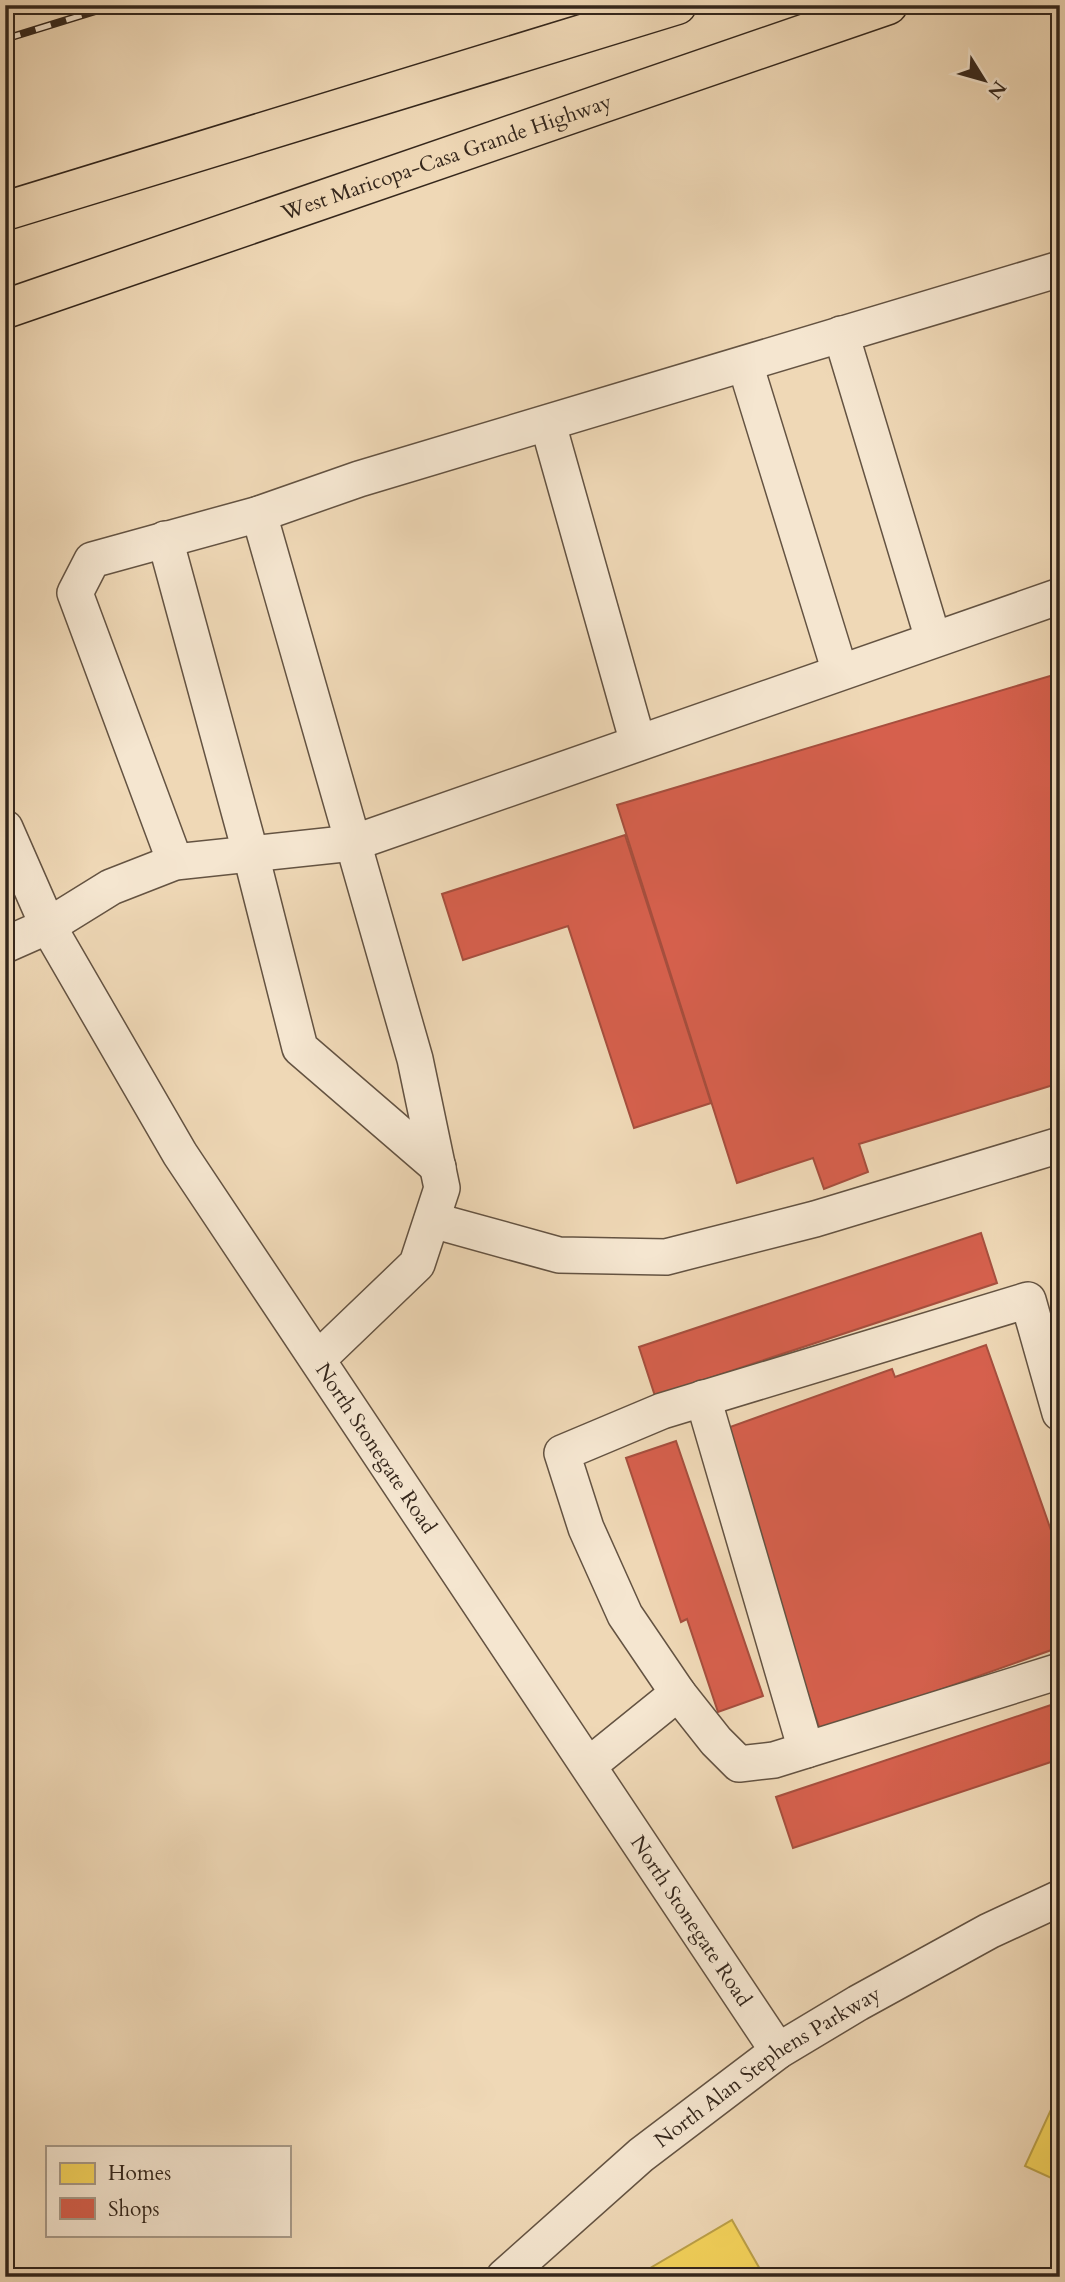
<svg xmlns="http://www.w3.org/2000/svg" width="1065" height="2282" viewBox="0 0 1065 2282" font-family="Cardo,serif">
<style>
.homes{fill:#f6d55c;stroke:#bca149;stroke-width:2}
.shops{fill:#d6604d;stroke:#a64f3e;stroke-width:2}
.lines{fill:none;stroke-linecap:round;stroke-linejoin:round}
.minor-casing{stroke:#645342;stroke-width:38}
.major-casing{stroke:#35271c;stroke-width:41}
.minor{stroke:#f5e6d0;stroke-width:35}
.major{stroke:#efd8b6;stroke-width:38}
.rail-casing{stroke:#35271c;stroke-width:8}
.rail{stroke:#f5e6d0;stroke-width:5;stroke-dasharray:16;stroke-linecap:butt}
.labels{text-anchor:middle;stroke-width:7;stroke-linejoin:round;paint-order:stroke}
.street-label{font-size:21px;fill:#35271c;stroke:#f5e6d0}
</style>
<rect width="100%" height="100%" fill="#efd8b6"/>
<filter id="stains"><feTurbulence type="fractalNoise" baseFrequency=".00286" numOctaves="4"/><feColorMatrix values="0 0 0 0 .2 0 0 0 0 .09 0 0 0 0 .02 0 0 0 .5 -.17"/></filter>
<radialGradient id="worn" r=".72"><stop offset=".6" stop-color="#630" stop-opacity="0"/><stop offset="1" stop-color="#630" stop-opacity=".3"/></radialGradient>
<g class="homes">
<polygon points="1055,2101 1060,2103 1060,2182 1025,2166"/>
<polygon points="732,2220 761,2271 756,2274 758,2277 635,2277"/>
<polygon points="1060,2266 1060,2277 1047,2277 1046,2276"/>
</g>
<g class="shops">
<polygon points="1060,673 1060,1083 859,1144 868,1172 824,1189 813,1158 737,1183 617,805"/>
<polygon points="625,835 711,1103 634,1128 568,926 463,960 442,894"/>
<polygon points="981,1233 997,1283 655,1396 639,1347"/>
<polygon points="986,1345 1060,1556 1060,1647 821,1732 716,1432 892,1369 895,1377"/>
<polygon points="676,1441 763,1696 718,1712 687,1619 681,1622 626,1458"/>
<polygon points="1060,1702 1060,1759 793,1848 776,1797"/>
</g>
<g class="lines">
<defs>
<g id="minor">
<polyline points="841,334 933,639"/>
<polyline points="745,364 840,672"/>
<polyline points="548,424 638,743"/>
<polyline points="259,514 415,1059 442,1188 417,1264 318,1359"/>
<polyline points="165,539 251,855 300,1048 438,1167"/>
<path id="s1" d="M5,828L48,926L180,1154L778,2051"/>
<polyline points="175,862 75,593 92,560 259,514 359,479 1060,269"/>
<polyline points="5,945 48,926 111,887 175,862 353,843 1060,596"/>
<polyline points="432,1220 559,1255 666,1257 815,1219 1060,1145"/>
<polyline points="703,1398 806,1750"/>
<polyline points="1060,1413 1028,1300 662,1411 562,1453 586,1528 625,1615 678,1693 716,1741 739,1764 774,1760 1060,1671"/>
<polyline points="589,1765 678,1693"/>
<path id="s2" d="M504,2277L641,2155L778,2051L858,2003L989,1931L1060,1898"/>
</g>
<g id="major">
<polyline points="5,211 677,5"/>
<path id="s3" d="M5,309L888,5"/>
</g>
</defs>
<use href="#minor" class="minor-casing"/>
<use href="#major" class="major-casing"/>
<use href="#minor" class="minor"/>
<use href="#major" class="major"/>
<defs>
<polyline id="rail" points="5,39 115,5"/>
</defs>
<use href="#rail" class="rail-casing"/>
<use href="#rail" class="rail"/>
</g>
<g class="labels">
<g class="street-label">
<text dy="7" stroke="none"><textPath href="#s3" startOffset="467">West Maricopa-Casa Grande Highway</textPath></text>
<text dy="7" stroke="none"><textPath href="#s1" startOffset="724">North Stonegate Road</textPath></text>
<text dy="7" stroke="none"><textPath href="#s1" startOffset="1292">North Stonegate Road</textPath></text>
<text dy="7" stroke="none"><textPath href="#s2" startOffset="338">North Alan Stephens Parkway</textPath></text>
</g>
</g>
<rect width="1065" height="2282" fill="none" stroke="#efd8b6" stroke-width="28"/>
<rect x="7" y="7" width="1051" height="2268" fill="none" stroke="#35271c" stroke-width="3.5"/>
<rect x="14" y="14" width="1037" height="2254" fill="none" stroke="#35271c" stroke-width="2"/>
<rect x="46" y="2146" width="245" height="91" fill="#f5e6d0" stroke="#a89a88" stroke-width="2"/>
<rect x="60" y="2163" width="35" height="21" fill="#f6d55c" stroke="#a89a88" stroke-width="2"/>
<text x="108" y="2180" font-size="21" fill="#35271c">Homes</text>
<rect x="60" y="2198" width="35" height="21" fill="#d6604d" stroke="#a89a88" stroke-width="2"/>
<text x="108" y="2216" font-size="21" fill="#35271c">Shops</text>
<g transform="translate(984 80) rotate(127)" stroke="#f5e6d0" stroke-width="5" paint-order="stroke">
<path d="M0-5L12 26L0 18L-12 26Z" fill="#35271c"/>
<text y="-10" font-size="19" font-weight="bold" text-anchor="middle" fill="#35271c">N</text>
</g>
<rect width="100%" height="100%" filter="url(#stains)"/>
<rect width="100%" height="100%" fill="url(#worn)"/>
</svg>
